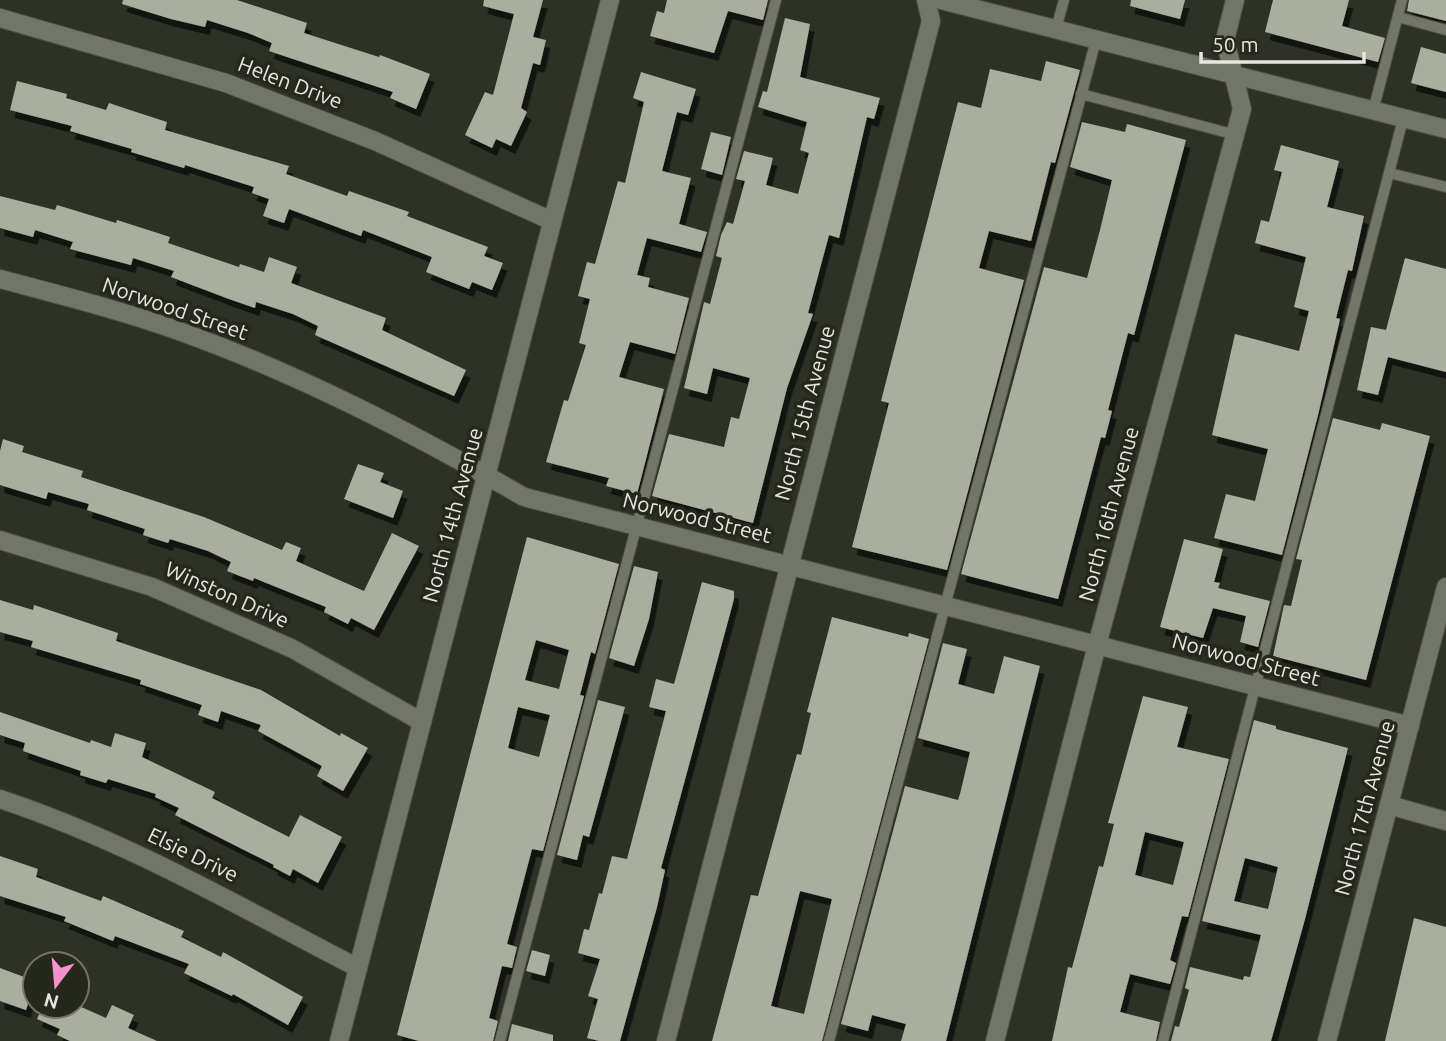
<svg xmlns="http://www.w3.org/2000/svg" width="1446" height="1041" viewBox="0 0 1446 1041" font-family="Ubuntu,sans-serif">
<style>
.building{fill:#aaae9f;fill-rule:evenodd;filter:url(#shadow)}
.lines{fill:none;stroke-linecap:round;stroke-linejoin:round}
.lane-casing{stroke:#4d4f45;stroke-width:12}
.street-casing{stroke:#4d4f45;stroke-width:20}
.lane{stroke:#727668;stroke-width:10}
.street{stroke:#727668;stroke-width:18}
.labels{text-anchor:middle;stroke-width:7;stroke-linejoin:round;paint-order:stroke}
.street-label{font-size:21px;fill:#e5e7e0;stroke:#25281c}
</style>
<defs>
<filter id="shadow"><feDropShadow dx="4.5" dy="8" stdDeviation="0" flood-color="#0009"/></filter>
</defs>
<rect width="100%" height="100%" fill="#2e3226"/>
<g class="building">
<polygon points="123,0 237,0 307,23 304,33 379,57 380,55 430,74 416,109 390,98 393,92 269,51 272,43 248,33 207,20 205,27 171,19 122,4"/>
<polygon points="484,0 543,0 533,37 546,40 540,65 533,63 521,108 527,112 511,146 496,139 492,148 465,135 485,92 493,95 514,14 483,6"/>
<polygon points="667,0 768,0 763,20 728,11 714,53 650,36 657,11 664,13"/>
<polygon points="1131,0 1185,0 1180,19 1130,6"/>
<polygon points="1273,0 1349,0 1342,26 1385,38 1378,62 1265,32"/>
<polygon points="1409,0 1446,0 1446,21 1407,11"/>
<polygon points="785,18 810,24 800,77 880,98 874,119 867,117 839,238 829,235 808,313 813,314 787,388 753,523 652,496 669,434 724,447 731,417 739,419 750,378 713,368 707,394 684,388 704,302 710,304 722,258 716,256 721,235 727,222 733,224 745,181 736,179 744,151 773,158 766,185 798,194 809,153 800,150 807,122 758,107 763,91 767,92"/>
<polygon points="1421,47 1446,54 1446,92 1411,83"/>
<polygon points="1046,61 1080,70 1055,163 1051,162 1031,241 989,231 979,268 1024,280 947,570 852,547 889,403 881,401 958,102 981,108 990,69 1041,81"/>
<polygon points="641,72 696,89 688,115 677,112 662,171 691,178 679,224 707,232 701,252 647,238 637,275 650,278 648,287 689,298 675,354 630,342 619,377 664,389 637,494 606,486 609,478 546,462 564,400 568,401 586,345 579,343 590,299 578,296 587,262 595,264 618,181 625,183 644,102 633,98"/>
<polygon points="17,81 67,94 66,98 106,110 109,103 133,111 167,122 165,130 289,166 286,174 347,196 349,191 409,212 407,216 488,247 484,256 503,263 492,290 472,282 469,289 426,272 432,257 363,230 361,236 289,209 284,223 263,216 269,199 252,193 254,187 185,165 184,168 131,152 132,149 70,131 72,126 10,110"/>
<polygon points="1082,122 1125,132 1127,124 1186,140 1134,335 1128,333 1108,410 1112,411 1105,438 1101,437 1058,599 961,574 1044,267 1087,278 1100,230 1112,180 1070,167"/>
<polygon points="711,132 731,137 722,175 701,169"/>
<polygon points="1281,145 1339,161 1327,207 1364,216 1352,271 1348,270 1336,318 1340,319 1318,415 1282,555 1214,538 1226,494 1255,501 1268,449 1212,435 1235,334 1299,351 1309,311 1294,307 1306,257 1255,243 1261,220 1269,222 1282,172 1274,170"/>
<polygon points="0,196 55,210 57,205 116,223 117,220 170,237 168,243 239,267 240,264 264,272 269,257 297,267 291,283 386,318 382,330 466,370 454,396 315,335 318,326 293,314 256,302 255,308 229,299 171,277 174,271 133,258 131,265 70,249 73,242 35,230 33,237 0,228"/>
<polygon points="1405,258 1446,269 1446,372 1388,357 1378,395 1357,390 1371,327 1386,330"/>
<polygon points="1333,418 1380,430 1382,423 1430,436 1366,680 1273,656 1284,605 1291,606 1302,560 1296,559"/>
<polygon points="3,439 24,446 22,452 83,471 81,477 204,517 282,550 286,542 301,548 296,561 364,591 392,533 419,546 374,630 351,618 348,624 324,612 326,607 254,578 253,581 227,571 231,562 208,551 170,539 168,543 143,535 145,529 87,510 89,504 48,492 46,499 0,485 0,451"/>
<polygon points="358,464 384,473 380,482 403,491 393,518 344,499"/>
<path d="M527,537L619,564L595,654L591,652L580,695L584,696L543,851L532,849L507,944L517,947L512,968L502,966L489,1018L498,1021L493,1041H419L397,1035ZM536,640L569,650L559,689L525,680ZM518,707L550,715L539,757L508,748Z"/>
<polygon points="1184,539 1223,549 1214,582 1220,583 1218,588 1270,601 1258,647 1240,642 1246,616 1213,608 1203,638 1160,627"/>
<polygon points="634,566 658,572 649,619 634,666 609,658"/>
<polygon points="702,582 734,591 734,599 661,868 665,870 657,907 620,1041 599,1041 587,1038 598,999 588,996 600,959 578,953 584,929 589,930 599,893 602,894 612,856 627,859 666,711 649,707 656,679 674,684"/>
<polygon points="0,600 33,610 34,605 118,633 116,641 261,690 340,736 341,733 368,748 343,791 317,776 322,766 258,731 261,725 221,711 218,722 198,715 202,705 140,684 141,680 31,647 33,641 0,632"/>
<path d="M832,617L908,637L909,633L929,639L822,1041H712L751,895L758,896L797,754L801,755L811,713L807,712ZM800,891L832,899L804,1014L771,1006Z"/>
<polygon points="943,643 967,649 958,684 994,694 1004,656 1040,666 946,1041 901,1041 906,1024 872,1015 868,1031 841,1024 905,786 958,800 960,794 970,752 918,738"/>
<path d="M1143,696L1188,707L1177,747L1229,759L1188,917L1182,916L1170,960L1176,963L1170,984L1130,974L1120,1012L1160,1022L1156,1041H1052L1068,967L1072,968L1099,866L1103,867L1114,824L1108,823ZM1145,832L1184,842L1173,885L1135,875Z"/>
<polygon points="598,700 625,707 589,837 583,835 577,860 557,855"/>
<polygon points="0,712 90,743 91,740 111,747 115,733 146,743 142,757 215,792 212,798 289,837 300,815 342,837 318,883 293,869 290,876 273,867 274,865 175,815 179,808 155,797 156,794 108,779 106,783 80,775 81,771 23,751 25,743 0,735"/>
<path d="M1254,720L1276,726V729L1348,748L1305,919L1271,1041H1171L1175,1026L1179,1027L1189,990L1185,988L1190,967L1243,980L1244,976L1250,977L1261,935L1202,921ZM1245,858L1278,867L1268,909L1234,901Z"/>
<polygon points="0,856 38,869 36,877 101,901 103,896 184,931 181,937 221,957 223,952 303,997 288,1025 233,994 232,996 184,973 189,964 115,936 113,941 64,921 66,917 0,896"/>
<polygon points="1414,918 1446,927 1446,1041 1385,1041"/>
<polygon points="532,950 550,955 545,976 526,971"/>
<polygon points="0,968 35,981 26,1010 0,1001"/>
<polygon points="112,1005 134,1015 128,1028 157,1041 70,1041 57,1035 60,1029 37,1019 43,1006 79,1006 106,1018"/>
<polygon points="512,1024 553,1035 553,1041 508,1041"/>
</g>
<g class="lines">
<defs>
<g id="lane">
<polyline points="1398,17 1446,30"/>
<polyline points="1056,29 1064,0"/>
<polyline points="1081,94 1236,135"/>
<polyline points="1373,111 1402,0"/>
<polyline points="1389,173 1446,187"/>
<polyline points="500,1041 776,0"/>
<polyline points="829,1041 1096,40"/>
<polyline points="1163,1041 1403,119"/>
</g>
<g id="street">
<polyline points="941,0 1446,129"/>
<polyline points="0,18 226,83 375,141 552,221"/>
<path d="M0,279C60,295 120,310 179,331C299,374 413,433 524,497L1410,726"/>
<polyline points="0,540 152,587 293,649 422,722"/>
<path d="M0,799C129,842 238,906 358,968"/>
<polyline points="1389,805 1446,821"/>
<polyline points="339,1041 610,0"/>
<polyline points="666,1041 931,21 926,0"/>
<polyline points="995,1041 1097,645 1242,109 1225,40 1235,0"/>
<polyline points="1327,1041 1446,587"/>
</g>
</defs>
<use href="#lane" class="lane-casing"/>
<use href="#street" class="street-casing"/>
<use href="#lane" class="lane"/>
<use href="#street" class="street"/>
</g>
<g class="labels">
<g class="street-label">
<text transform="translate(290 83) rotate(21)" y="7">Helen Drive</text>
<text transform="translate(175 309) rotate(19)" y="7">Norwood Street</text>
<text transform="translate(805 413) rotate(-75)" y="7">North 15th Avenue</text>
<text transform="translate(1109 514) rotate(-75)" y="7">North 16th Avenue</text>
<text transform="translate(453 515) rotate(-75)" y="7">North 14th Avenue</text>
<text transform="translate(697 518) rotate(14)" y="7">Norwood Street</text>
<text transform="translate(227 595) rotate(24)" y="7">Winston Drive</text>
<text transform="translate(1246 660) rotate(15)" y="7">Norwood Street</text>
<text transform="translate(1365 808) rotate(-75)" y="7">North 17th Avenue</text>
<text transform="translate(193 855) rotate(26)" y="7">Elsie Drive</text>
</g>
</g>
<g transform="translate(56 985) rotate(196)"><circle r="33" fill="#25281c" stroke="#72746a" stroke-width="2"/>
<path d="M0-5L12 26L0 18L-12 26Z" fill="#f890cb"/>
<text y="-10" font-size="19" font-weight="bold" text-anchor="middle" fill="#e5e7e0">N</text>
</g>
<path d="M1201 52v10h163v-10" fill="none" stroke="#e5e7e0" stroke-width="3.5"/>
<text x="1212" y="52" font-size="21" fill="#e5e7e0" stroke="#25281c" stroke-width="5" paint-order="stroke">50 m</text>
</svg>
